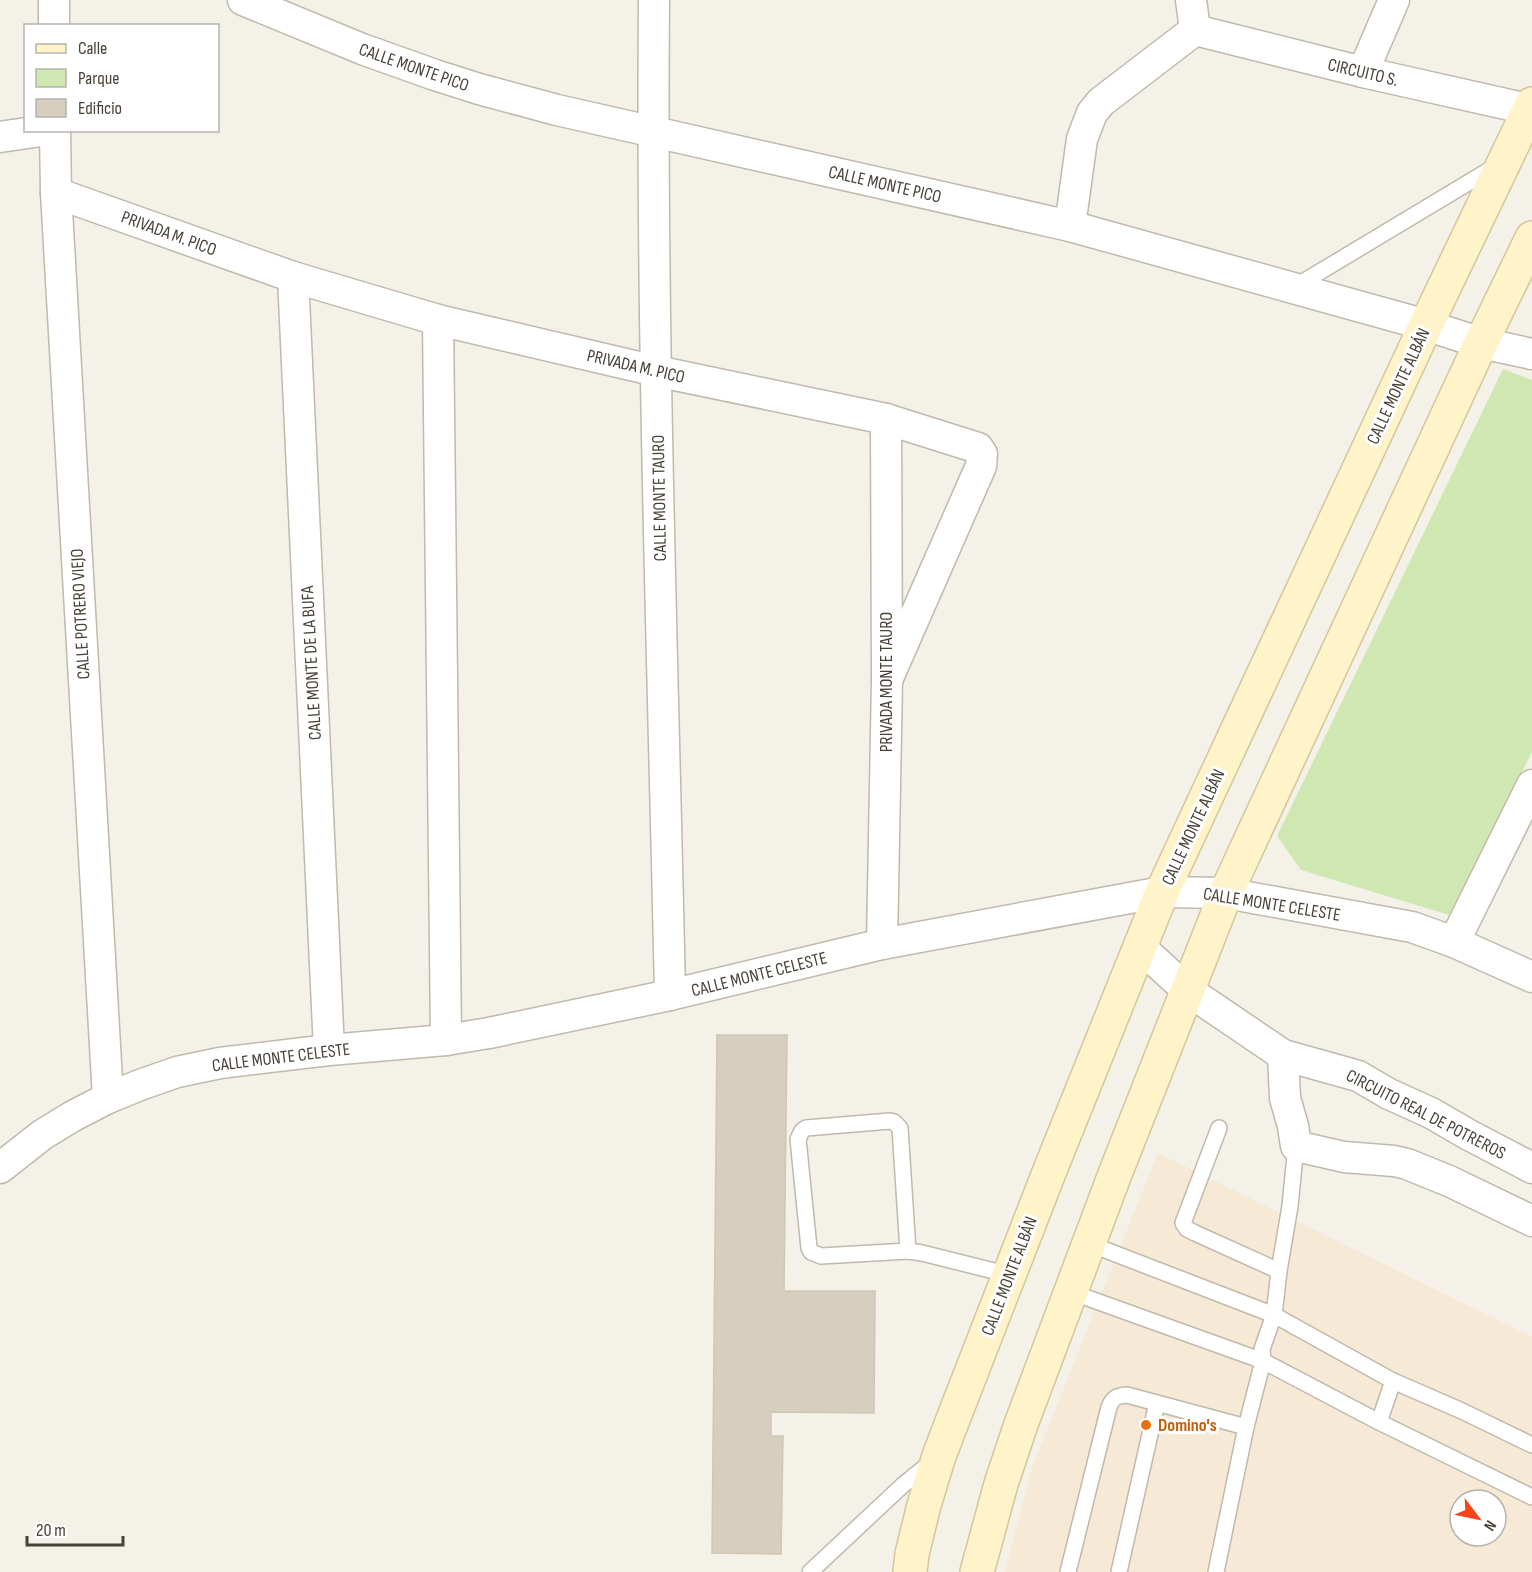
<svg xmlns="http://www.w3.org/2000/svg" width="1532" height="1572" viewBox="0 0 1532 1572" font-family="'Sofia Sans Condensed',sans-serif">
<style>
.commercial{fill:#f6e9d5;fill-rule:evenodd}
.green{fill:#cfe8b2}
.building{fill:#d6cebe;stroke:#d1c6b2;stroke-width:1.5}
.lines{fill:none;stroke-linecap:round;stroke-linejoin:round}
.service-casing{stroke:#c0b9ac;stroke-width:18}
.minor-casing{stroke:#c0b9ac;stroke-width:33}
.secondary-casing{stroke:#d4c699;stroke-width:36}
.service{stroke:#fff;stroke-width:15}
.minor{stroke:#fff;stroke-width:30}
.secondary{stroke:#fef3c9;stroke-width:33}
.food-dot{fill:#e8710a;stroke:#fff;stroke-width:2}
.labels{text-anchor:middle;stroke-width:6;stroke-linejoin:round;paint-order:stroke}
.street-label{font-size:18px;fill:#484237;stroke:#fff}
.food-label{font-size:18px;font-weight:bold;fill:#c56008;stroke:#fff;text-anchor:start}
</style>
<rect width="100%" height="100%" fill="#f4f1e9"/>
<path class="commercial" d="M1158,1153L1532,1337V1572H1005L1032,1468ZM1460,1500H1496V1536H1460Z"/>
<polygon class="green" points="1503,369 1532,380 1532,752 1449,915 1301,870 1277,836"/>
<polygon class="building" points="717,1035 787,1035 784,1291 875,1291 874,1413 771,1412 771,1436 783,1436 781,1554 712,1553"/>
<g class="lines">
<defs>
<g id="service">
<polyline points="1293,288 1496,166"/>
<polyline points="1219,1128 1183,1223 1187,1229 1195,1233 1279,1271"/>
<polyline points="1090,1244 1274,1315 1393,1381 1462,1411 1532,1445"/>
<polyline points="908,1251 900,1128 894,1122 890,1121 806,1128 802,1131 798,1139 809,1248 811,1252 821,1256 908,1251 922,1253 1010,1275"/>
<polyline points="1071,1292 1263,1361 1379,1422 1532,1497"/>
<polyline points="1379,1422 1393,1381"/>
<polyline points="810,1572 903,1485 930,1463"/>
<path d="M1068,1572L1109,1407C1113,1397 1117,1396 1127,1395L1246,1427"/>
<polyline points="1119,1572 1157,1403"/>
<polyline points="1216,1572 1246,1427 1263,1361 1262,1349 1274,1315 1279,1271 1290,1206 1296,1146"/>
</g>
<g id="minor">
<polyline points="54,0 54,26"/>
<polyline points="243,0 362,49 435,75 479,89 557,110 1070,226 1426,325 1481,343 1532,354"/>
<path d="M654,0C651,332 663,664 670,995"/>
<polyline points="1191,0 1195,30"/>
<polyline points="1195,30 1363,72 1532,110"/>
<polyline points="1363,72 1394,0"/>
<polyline points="55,130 56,193 108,1098"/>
<polyline points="0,137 48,130"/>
<polyline points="56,193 293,277 438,320 656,371 886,419 978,448 982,454 981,466 887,680"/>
<polyline points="1070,226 1082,139 1092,113 1101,102 1195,30"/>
<polyline points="293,277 329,1050"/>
<polyline points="438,320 446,1040"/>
<polyline points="1454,942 1532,785"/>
<polyline points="882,944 887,680 886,419"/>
<polyline points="1140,947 1187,990 1283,1055 1358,1076 1389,1094 1431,1113 1469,1135 1532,1168"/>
<polyline points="1283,1055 1285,1098 1293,1126 1296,1146 1344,1157 1394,1161 1407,1164 1449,1181 1532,1221"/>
<polyline points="0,1168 42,1135 73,1116 108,1098 140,1085 177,1072 220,1063 329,1050 446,1040 489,1033 670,995 882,944 1162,892 1226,893 1412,927 1454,942 1532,977"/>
</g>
<g id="secondary">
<polyline points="910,1572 912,1554 924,1505 939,1456 957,1409 1050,1170 1162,892 1426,325 1532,104"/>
<polyline points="977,1572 1001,1484 1020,1427 1115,1174 1226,893 1481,343 1532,238"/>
</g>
</defs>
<use href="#service" class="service-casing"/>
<use href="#minor" class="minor-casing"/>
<use href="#secondary" class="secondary-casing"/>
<use href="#service" class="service"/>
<use href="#minor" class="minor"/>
<use href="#secondary" class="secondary"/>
</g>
<circle class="food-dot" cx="1146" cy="1425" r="6"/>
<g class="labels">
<g class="street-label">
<text transform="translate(414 67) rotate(19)" y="6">CALLE MONTE PICO</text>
<text transform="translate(1363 72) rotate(13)" y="6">CIRCUITO S.</text>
<text transform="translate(885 184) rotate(13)" y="6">CALLE MONTE PICO</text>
<text transform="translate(169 233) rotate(20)" y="6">PRIVADA M. PICO</text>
<text transform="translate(636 366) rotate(13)" y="6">PRIVADA M. PICO</text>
<text transform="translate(1398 386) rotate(-65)" y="6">CALLE MONTE ALBÁN</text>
<text transform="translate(659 498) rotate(-91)" y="6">CALLE MONTE TAURO</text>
<text transform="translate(80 614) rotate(-93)" y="6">CALLE POTRERO VIEJO</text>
<text transform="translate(311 663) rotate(-93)" y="6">CALLE MONTE DE LA BUFA</text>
<text transform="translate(886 682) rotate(-90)" y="6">PRIVADA MONTE TAURO</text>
<text transform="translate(1193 827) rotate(-65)" y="6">CALLE MONTE ALBÁN</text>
<text transform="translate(1272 904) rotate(9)" y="6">CALLE MONTE CELESTE</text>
<text transform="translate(759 974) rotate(-14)" y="6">CALLE MONTE CELESTE</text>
<text transform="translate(281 1057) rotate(-7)" y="6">CALLE MONTE CELESTE</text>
<text transform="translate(1426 1114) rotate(27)" y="6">CIRCUITO REAL DE POTREROS</text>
<text transform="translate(1009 1276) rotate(-69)" y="6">CALLE MONTE ALBÁN</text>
</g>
<g class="food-label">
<text x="1158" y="1431">Domino's</text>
</g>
</g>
<rect x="24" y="24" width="195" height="108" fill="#ffffff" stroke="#b6b3af" stroke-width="1.5"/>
<rect x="36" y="44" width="30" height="9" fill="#fef3c9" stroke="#b6b3af" stroke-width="1.5"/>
<text x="78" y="54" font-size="18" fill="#484237">Calle</text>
<rect x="36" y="69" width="30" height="18" fill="#cfe8b2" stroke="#b6b3af" stroke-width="1.5"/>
<text x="78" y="84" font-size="18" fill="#484237">Parque</text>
<rect x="36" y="99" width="30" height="18" fill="#d6cebe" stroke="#b6b3af" stroke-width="1.5"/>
<text x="78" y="114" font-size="18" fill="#484237">Edificio</text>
<g transform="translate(1478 1518) rotate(122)"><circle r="28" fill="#ffffff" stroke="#b6b3af" stroke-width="1.5"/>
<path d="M0-4.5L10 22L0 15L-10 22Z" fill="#f9431b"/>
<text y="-9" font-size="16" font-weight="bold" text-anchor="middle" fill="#484237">N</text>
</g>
<path d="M27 1536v9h96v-9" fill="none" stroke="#484237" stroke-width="3"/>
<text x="36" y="1536" font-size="18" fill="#484237" stroke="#ffffff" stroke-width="4.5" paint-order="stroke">20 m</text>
</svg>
